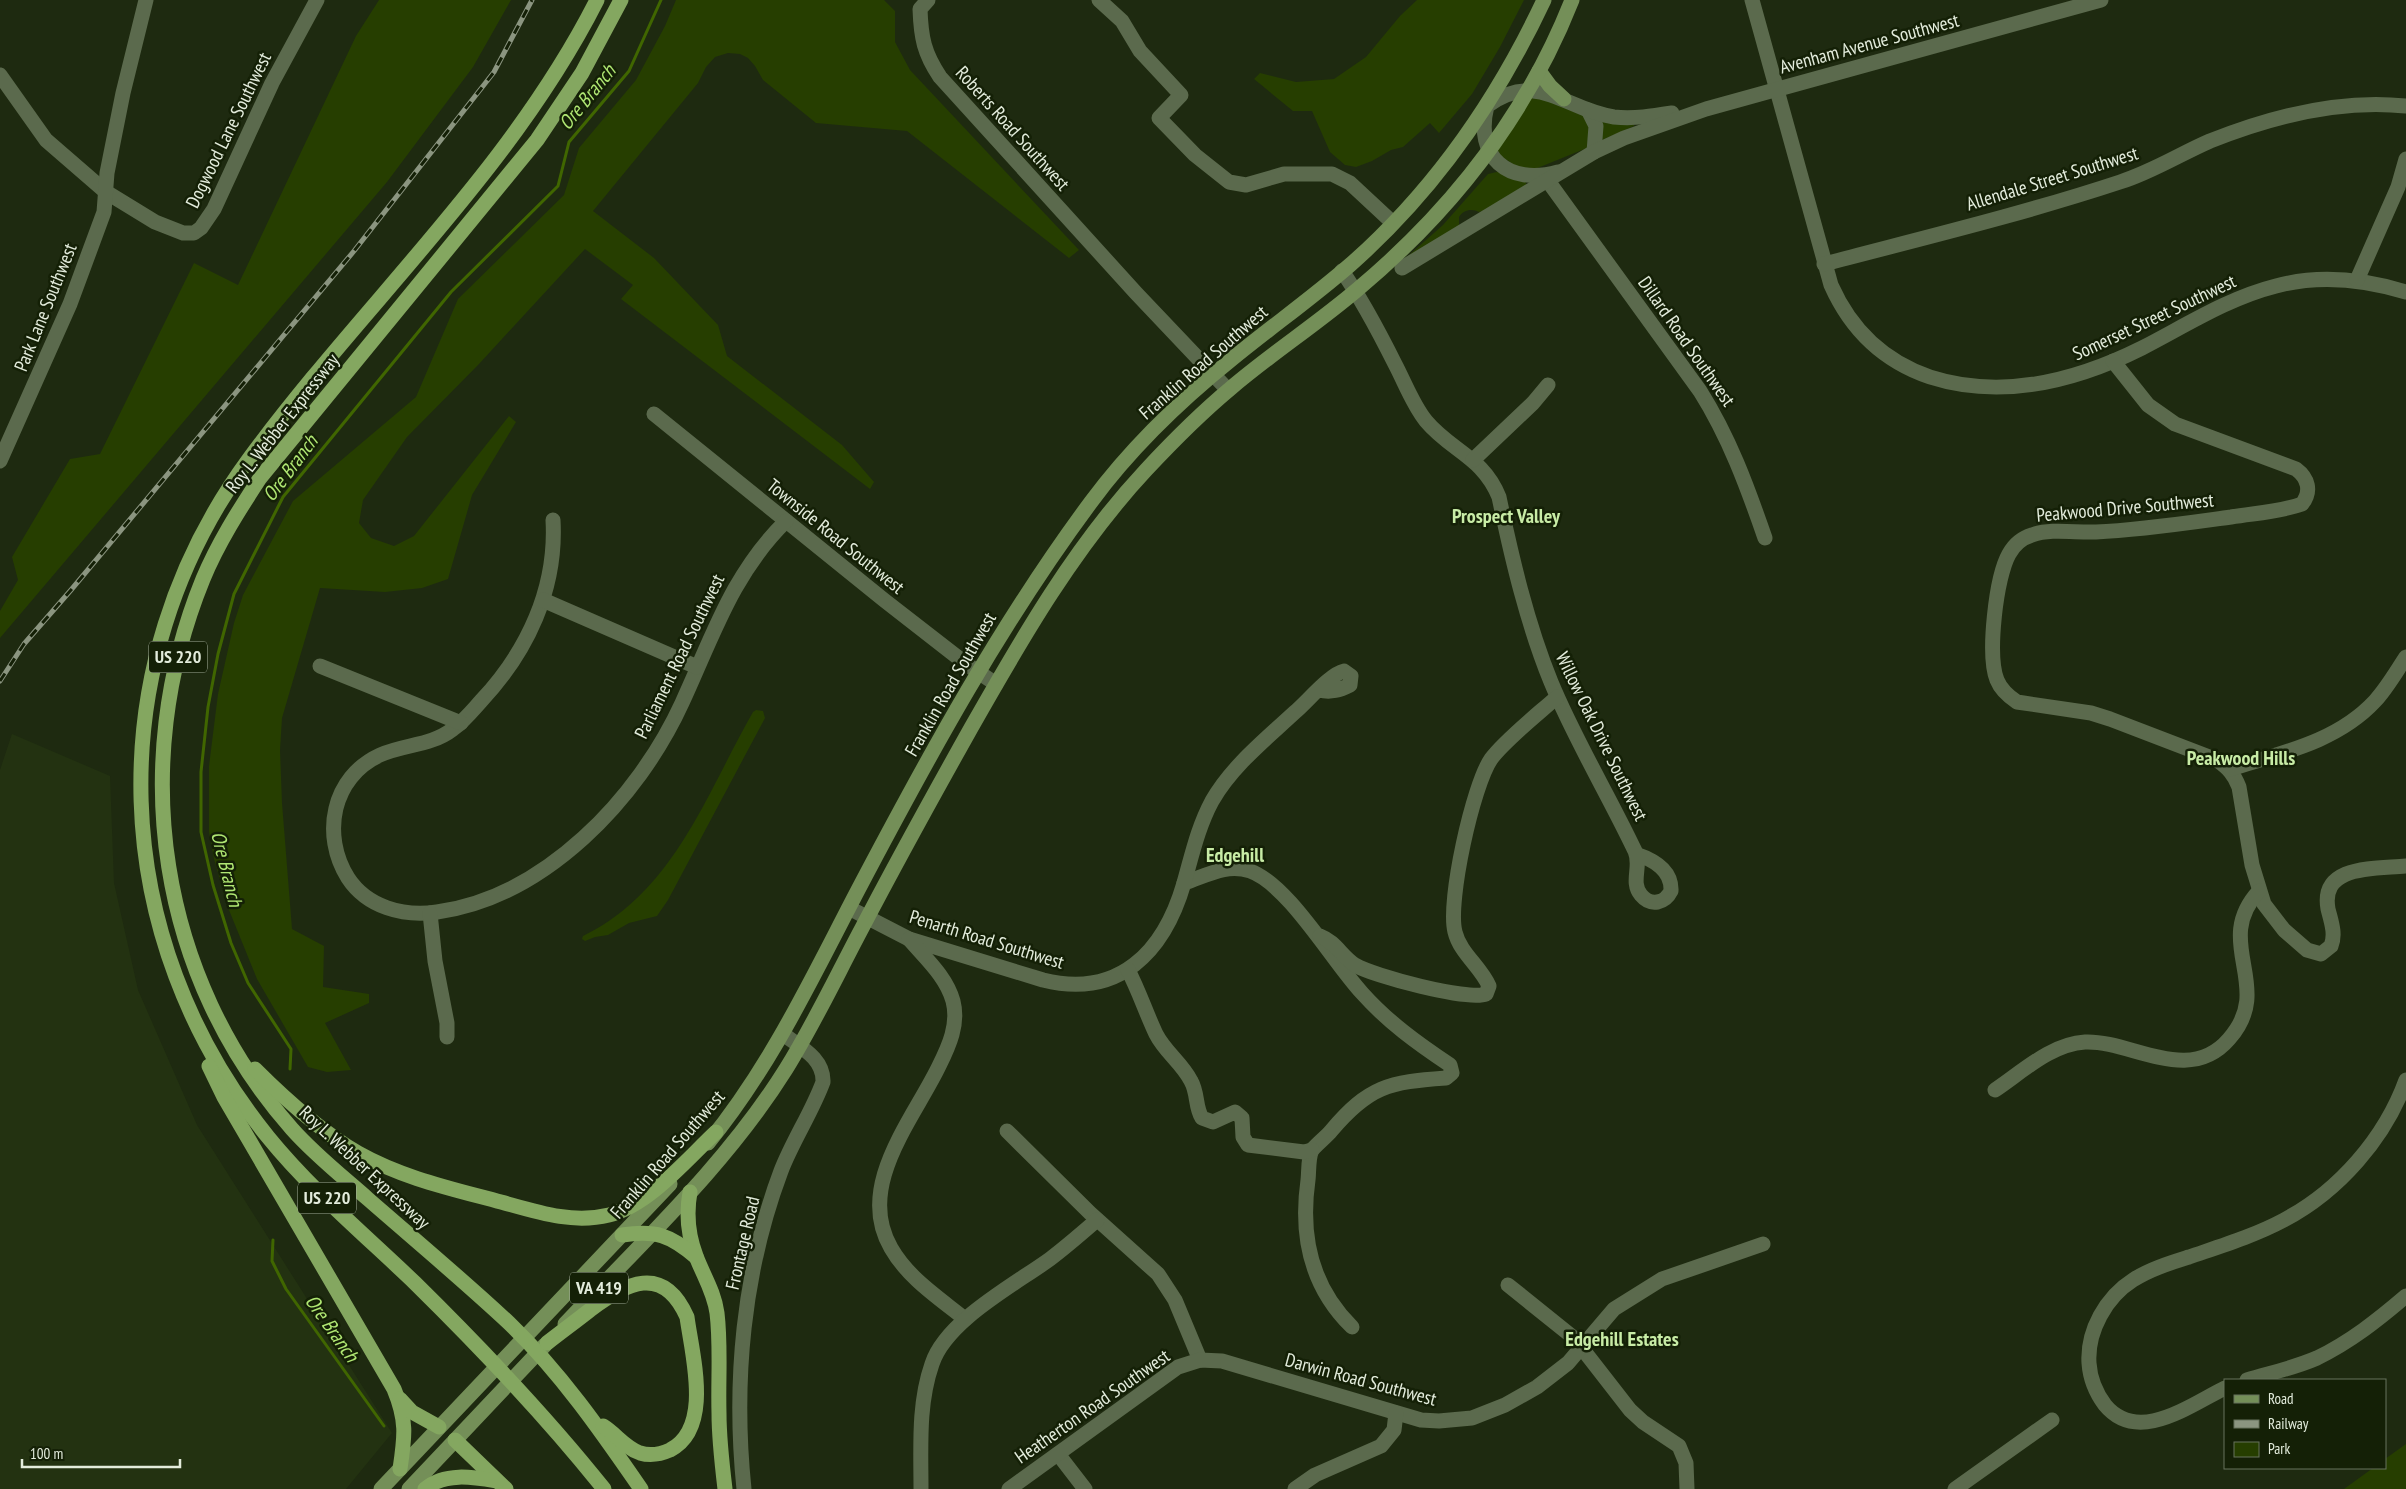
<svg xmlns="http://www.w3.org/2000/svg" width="2406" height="1489" viewBox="0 0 2406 1489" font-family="'PT Sans Narrow',sans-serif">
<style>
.built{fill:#233211}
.green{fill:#263e00}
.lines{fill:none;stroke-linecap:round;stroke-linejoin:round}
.stream{stroke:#406600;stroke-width:3}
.minor{stroke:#5b6a4d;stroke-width:15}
.major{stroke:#748f58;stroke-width:15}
.highway{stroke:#84a760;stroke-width:15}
.rail-casing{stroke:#8b9580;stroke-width:5}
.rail{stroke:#142006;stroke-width:3;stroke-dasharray:9;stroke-linecap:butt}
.labels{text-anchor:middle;stroke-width:5;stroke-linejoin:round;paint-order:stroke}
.shield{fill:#142006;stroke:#a5af9c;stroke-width:1}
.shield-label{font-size:18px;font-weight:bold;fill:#e3ecdc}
.street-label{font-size:19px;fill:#e3ecdc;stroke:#142006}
.water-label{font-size:20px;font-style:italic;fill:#b0e773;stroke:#142006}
.neighbourhood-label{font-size:20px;font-weight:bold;fill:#c8eca6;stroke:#142006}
</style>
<rect width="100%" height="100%" fill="#1e2a10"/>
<polygon class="built" points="12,734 110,776 114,883 138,990 197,1125 392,1433 346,1489 0,1489 0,770"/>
<g class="green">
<polygon points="379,0 511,0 473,67 387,182 0,638 0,611 18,580 12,557 70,459 100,454 194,263 238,285 356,36"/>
<polygon points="676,0 884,0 895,11 895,42 910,70 1079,250 1069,258 907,131 816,123 763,80 755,66 748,58 740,54 728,53 715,57 706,67 698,83 593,211 654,258 718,325 727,356 842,445 874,482 870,489 621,299 633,285 585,249 479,364 407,437 363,500 359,523 371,538 394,546 414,536 509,416 516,422 472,495 448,579 422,588 385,592 320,588 282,718 280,750 282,803 292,929 324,946 323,987 369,994 369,1003 325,1023 351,1070 327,1072 308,1067 257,979 229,910 214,859 209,832 209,766 218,694 234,623 243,595 293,501 416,397 458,299 564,195 579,148 636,80 665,26"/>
<polygon points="1417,0 1524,0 1500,47 1472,94 1439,133 1430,123 1403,147 1391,150 1372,161 1356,167 1345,165 1330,152 1312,111 1293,111 1254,79 1260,73 1296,82 1334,79 1366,57 1400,16"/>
<polygon points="1533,95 1585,116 1591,122 1587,148 1535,169 1522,170 1496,153"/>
<polygon points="1604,121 1634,125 1634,126 1600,141 1601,123"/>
<path d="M1501,171L1526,182V186L1492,209L1479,212C1472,208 1463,210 1459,217V226L1399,264L1443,225L1488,174Z"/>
<path d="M756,710L763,711L765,718L668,900L657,916L629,923L608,935L595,937L585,941L582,939L583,936C674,892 706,794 753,712Z"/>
<polygon points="2406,1444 2406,1489 2344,1489 2373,1468 2385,1468 2385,1459"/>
</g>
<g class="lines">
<g class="stream">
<polyline points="290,1069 291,1049 248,983 231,943 213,885 201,832 201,772 208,707 218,654 234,594 283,497 451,292 558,186 569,142 629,71 661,0"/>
<polyline points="273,1240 272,1261 286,1289 384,1426"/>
</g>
<g class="minor">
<path d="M928,0L920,9C921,38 924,53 940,77L1136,293L1228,390"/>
<polyline points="1099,0 1122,21 1140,51 1181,95 1159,118 1195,155 1229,182 1246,185 1284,174 1332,174 1350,183 1393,223"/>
<path d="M1752,0L1831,285C1851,330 1883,361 1930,377C2002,400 2076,381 2142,348C2185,326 2228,298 2276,286C2320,274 2363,279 2406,292"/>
<polyline points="0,75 46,140 106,192 155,222 183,233 194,233 201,228 214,209 272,83 317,0"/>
<polyline points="1588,110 1596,126 1594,152"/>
<path d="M1558,172C1508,186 1474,157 1487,106C1537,69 1565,110 1614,117C1634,119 1653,116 1672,113"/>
<path d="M1548,181L1700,391C1729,437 1747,486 1765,538"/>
<path d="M1824,264C1923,238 2023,214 2120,182C2152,172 2180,154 2210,141C2270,117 2341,99 2406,106"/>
<polyline points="1402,268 1594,152 1624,138 1706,109 2101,0"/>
<path d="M1342,271C1363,301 1379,332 1395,364C1405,383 1413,405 1426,421C1451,451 1483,457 1499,497C1512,559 1527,623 1551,682C1575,740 1608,794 1635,851C1642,866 1630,882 1641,895C1651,907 1665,903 1671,891C1672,870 1654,860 1636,854"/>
<polyline points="2357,280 2398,187 2406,159"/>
<path d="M2113,361L2148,405L2175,424L2296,469C2308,478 2312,491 2302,504C2280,512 2255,513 2231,517C2187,523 2141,530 2096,532C2076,533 2051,528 2032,535C2022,538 2014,545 2009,554C1996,577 1987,655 1997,680C2001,690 2008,696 2017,702L2091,713L2110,719L2217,760C2228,768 2234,774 2239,787L2252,865L2264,904L2284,930L2307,950L2321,954L2331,946C2336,934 2331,921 2328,909C2320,864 2376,869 2406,866"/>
<polyline points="654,414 884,600 965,663 996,684"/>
<polyline points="1473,460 1533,403 1548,385"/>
<polyline points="0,461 70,304 104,212 107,173 123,93 146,0"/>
<path d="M553,520C557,589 527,652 481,701C472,711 464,721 453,729C431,746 405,744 380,755C332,777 321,835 348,878C367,907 403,917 437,912C545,897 638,799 682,703C713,636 732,574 786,521"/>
<polyline points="543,600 697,667"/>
<polyline points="320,666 461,723"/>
<path d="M2230,769C2281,753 2337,742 2375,701C2387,688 2396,672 2406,657"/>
<path d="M1184,883C1206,876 1226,863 1250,871C1288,884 1333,962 1362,993C1388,1022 1417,1043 1450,1065L1452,1073L1446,1078C1389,1082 1369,1086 1331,1131C1328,1135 1313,1148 1312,1150C1308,1157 1309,1173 1308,1180C1300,1236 1311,1287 1352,1327"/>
<path d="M849,908L909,939L1043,980C1119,999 1164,952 1184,883C1192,855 1198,827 1212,801C1232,766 1266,739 1295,712C1307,702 1330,674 1344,671L1351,676L1350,685C1340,690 1331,693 1319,690"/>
<polyline points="430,913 435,961 447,1023 447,1037"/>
<path d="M1320,936C1336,942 1341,956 1355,965C1373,976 1468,1001 1486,994L1489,986C1481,967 1460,953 1455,932C1447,902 1473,785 1491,759C1505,740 1538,714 1557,697"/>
<path d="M909,939C925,958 946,976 953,1001C959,1024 949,1046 939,1066C913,1120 855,1186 891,1248C908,1278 939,1298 965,1319"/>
<path d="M1128,970C1139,991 1146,1013 1156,1034C1165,1052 1182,1063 1191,1081C1198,1093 1195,1107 1202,1118L1213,1122L1235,1112L1242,1118L1243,1137L1248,1145L1304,1152L1312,1150"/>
<path d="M1995,1090C2022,1072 2051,1044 2085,1042C2131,1040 2189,1086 2229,1039C2276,986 2211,943 2259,891"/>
<polyline points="1007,1131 1090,1213 1158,1274 1175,1300 1200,1360"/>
<polyline points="1508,1285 1574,1338 1630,1410 1643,1422 1679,1446 1686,1463 1687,1489"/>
<path d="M2247,1380C2270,1373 2294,1368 2317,1358C2350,1342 2378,1320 2406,1296"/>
<path d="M2225,1388C2190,1405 2138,1445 2105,1405C2096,1393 2090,1378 2089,1363C2087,1331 2106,1297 2133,1280C2150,1269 2170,1263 2189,1257C2221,1246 2254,1236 2284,1220C2339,1191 2385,1138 2406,1080"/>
<polyline points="1058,1454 1085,1489"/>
<path d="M744,1489C733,1382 743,1272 781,1171C793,1140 812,1112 823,1082C824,1058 800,1047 783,1034"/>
<path d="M921,1489C921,1447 918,1404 932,1364C946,1321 1014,1285 1050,1259C1066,1247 1082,1233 1097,1220"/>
<polyline points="1009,1489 1178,1367 1200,1360 1222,1361 1421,1420 1439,1421 1472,1418 1505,1405 1537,1387 1568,1363 1614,1309 1662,1279 1763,1244"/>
<polyline points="1295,1489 1315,1475 1381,1446 1394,1430 1396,1413"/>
<polyline points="1955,1489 2052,1420"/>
</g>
<g class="major">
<polyline points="1539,71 1550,86 1564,99"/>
<path d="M708,1143C771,1066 812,978 858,890C928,757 1001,623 1091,502C1130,449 1181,400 1232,359C1271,327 1312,298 1350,265C1434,191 1497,100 1544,0"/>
<path d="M565,1324C641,1243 726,1165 786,1069C814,1024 837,975 862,928C897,861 934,794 971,728C1022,638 1075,546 1146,470C1173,441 1201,413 1231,388C1272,353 1317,324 1358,289C1451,211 1527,114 1572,0"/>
<polyline points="381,1489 670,1184"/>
<polyline points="409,1489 545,1345"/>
</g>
<g class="highway">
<path d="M597,0C510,172 362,305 249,459C97,666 107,938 268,1137C311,1190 366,1236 415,1283C482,1349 546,1416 604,1489"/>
<path d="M621,0L582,73L537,140L260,478C239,510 218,543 203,579C127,765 158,977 292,1129C315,1155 342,1176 368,1199C415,1240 463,1280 509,1323C560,1372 601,1431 641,1489"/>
<path d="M209,1066L224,1097L394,1389C407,1420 405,1436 400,1469"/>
<path d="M255,1069C286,1100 320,1131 358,1153C402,1178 453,1189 501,1202C537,1212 572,1224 609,1215C649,1205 686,1160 716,1132"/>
<path d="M690,1192C686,1214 688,1235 696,1256C703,1275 714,1291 717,1313C721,1346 718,1379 719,1413C719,1438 722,1464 725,1489"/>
<path d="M622,1235C656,1230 670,1235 696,1257"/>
<path d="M547,1343C561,1332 576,1321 590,1310C626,1283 663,1263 687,1317C692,1355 713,1428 670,1450C661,1454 650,1456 640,1453C625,1448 616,1434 603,1426"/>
<polyline points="400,1399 412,1412 439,1427"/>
<polyline points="455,1440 506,1489"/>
<path d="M425,1489C445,1472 473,1477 497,1481"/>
</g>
<defs>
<polyline id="rail" points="0,681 24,644 71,590 354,251 494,72 532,0"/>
</defs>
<use href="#rail" class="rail-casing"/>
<use href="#rail" class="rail"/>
</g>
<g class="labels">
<g class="shield">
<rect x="149" y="641.5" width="58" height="31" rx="4"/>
<rect x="298" y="1182.5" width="58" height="31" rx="4"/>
<rect x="570" y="1272.5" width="58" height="31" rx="4"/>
</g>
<g class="shield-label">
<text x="178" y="663">US 220</text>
<text x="327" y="1204">US 220</text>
<text x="599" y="1294">VA 419</text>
</g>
<g class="street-label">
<text transform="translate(1869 43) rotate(-15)" y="7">Avenham Avenue Southwest</text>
<text transform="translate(1013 128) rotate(48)" y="7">Roberts Road Southwest</text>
<text transform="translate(228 130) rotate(-64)" y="7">Dogwood Lane Southwest</text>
<text transform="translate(2052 178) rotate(-17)" y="7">Allendale Street Southwest</text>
<text transform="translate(45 307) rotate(-68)" y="7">Park Lane Southwest</text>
<text transform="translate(2154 317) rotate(-25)" y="7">Somerset Street Southwest</text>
<text transform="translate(1687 341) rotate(55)" y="7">Dillard Road Southwest</text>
<text transform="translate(1203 362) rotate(-41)" y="7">Franklin Road Southwest</text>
<text transform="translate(282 423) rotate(-52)" y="7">Roy L. Webber Expressway</text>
<text transform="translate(2125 507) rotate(-5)" y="7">Peakwood Drive Southwest</text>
<text transform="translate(836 536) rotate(39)" y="7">Townside Road Southwest</text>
<text transform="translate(679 656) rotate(-64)" y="7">Parliament Road Southwest</text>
<text transform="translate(950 684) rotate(-60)" y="7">Franklin Road Southwest</text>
<text transform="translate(1602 736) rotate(64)" y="7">Willow Oak Drive Southwest</text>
<text transform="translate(987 939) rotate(17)" y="7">Penarth Road Southwest</text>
<text transform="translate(667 1154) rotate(-49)" y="7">Franklin Road Southwest</text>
<text transform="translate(365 1167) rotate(43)" y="7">Roy L. Webber Expressway</text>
<text transform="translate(742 1243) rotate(-77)" y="7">Frontage Road</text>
<text transform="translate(1361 1379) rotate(15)" y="7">Darwin Road Southwest</text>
<text transform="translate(1092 1406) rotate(-35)" y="7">Heatherton Road Southwest</text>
</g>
<g class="water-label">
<text transform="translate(587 97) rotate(-51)" y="7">Ore Branch</text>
<text transform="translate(290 468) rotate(-53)" y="7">Ore Branch</text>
<text transform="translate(227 869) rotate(76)" y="7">Ore Branch</text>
<text transform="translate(332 1328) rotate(55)" y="7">Ore Branch</text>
</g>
<g class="neighbourhood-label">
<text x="1506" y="523">Prospect Valley</text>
<text x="2241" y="765">Peakwood Hills</text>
<text x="1235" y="862">Edgehill</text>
<text x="1622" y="1346">Edgehill Estates</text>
</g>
</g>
<rect x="2224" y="1379" width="162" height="90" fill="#142006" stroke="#67725c"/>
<rect x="2234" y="1395" width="25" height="8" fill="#748f58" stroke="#67725c"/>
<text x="2268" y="1404" font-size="15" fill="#e3ecdc">Road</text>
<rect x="2234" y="1420" width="25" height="8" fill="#8b9580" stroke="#67725c"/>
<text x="2268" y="1429" font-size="15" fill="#e3ecdc">Railway</text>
<rect x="2234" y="1442" width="25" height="15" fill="#263e00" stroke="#67725c"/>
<text x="2268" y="1454" font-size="15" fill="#e3ecdc">Park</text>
<path d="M22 1459v8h158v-8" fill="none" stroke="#e3ecdc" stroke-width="2.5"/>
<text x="30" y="1459" font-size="15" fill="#e3ecdc" stroke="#142006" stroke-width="4" paint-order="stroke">100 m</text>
</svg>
